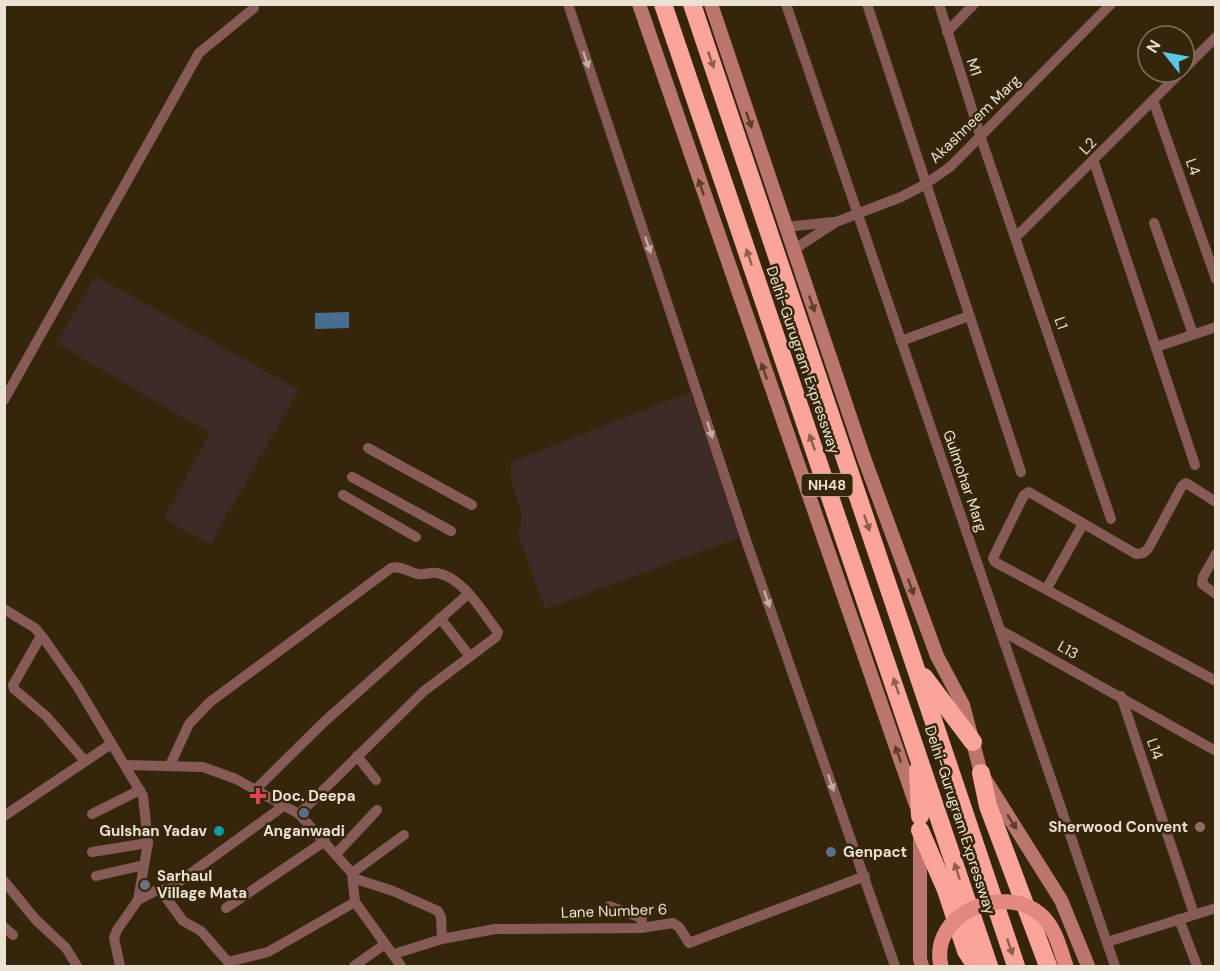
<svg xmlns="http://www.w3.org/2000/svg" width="1220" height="971" viewBox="0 0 1220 971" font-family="'DM Sans',sans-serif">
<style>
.commercial{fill:#3e2b25}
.water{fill:#4b6c92}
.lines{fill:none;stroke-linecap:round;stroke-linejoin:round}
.minor{stroke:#865a56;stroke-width:10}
.secondary{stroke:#bb756f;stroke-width:14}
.motorway{stroke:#fba49c;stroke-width:18}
.primary-bridge{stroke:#e38982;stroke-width:15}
.oneway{fill:#c3aca1}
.oneway2{fill:#8e5f4c}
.oneway3{fill:#5d3e29}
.health-dot{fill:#e0444e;stroke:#35260b;stroke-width:2}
.service-dot{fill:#5c6f8a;stroke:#35260b;stroke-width:2}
.education-dot{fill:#8d6e63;stroke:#35260b;stroke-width:2}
.culture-dot{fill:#0f9aa8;stroke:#35260b;stroke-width:2}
.worship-dot{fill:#6b7280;stroke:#35260b;stroke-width:2}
.labels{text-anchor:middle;stroke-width:5;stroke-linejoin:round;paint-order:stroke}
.shield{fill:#35260b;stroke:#b5aa97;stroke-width:1.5}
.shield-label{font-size:14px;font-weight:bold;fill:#ece2d3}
.street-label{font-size:15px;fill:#ece2d3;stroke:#35260b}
.poi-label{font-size:15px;font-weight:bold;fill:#ece2d3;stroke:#35260b;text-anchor:start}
</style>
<rect width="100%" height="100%" fill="#35260b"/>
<g class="commercial">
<polygon points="96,276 299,390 210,545 164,518 210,433 56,343"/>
<polygon points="690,392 741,537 545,609 519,537 522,512 512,485 511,462"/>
</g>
<polygon class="water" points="349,312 349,328 315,329 315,313"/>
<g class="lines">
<g class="minor">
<polyline points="568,4 747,543 895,966"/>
<polyline points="786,4 1115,966"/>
<polyline points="867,4 1021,472"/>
<polyline points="939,4 981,138 1111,519"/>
<polyline points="947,32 974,4"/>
<polyline points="1184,69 1216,37"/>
<polyline points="1153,100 1216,279"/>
<polyline points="1094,162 1195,465"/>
<polyline points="1154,223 1193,334"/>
<polyline points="786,227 833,222"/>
<polyline points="1015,238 1181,72"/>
<polyline points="793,250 836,222 901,197 924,185 950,167 1111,4"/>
<polyline points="901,341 969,316"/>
<polyline points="1156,347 1216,327"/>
<polyline points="4,400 199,53 254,8"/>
<polyline points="368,448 472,505"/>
<polyline points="352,477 451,531"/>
<polyline points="343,495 416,537"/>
<polyline points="1216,502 1186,483 1182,486 1148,549 1143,553 1136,554 1029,492 1024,495 993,558 995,562 1216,681"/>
<polyline points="1216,554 1203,577 1202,584 1216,594"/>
<polyline points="1047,588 1083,524"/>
<polyline points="4,609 35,628 44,639 77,686 143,796 148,843 138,900 117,930 114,938 120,966"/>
<polyline points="440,618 469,655"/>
<polyline points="1000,630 1216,751"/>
<polyline points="41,636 13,685 14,689 46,716 85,761"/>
<polyline points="1121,696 1194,914"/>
<polyline points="357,756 376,780"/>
<polyline points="125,765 203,767 236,779 299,814 352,873 355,902 401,966"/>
<path d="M170,765L189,724L210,702L391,568C401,565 408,572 418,574C424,575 431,572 437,573C463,577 483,613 498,632L496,637L424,691L299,814"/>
<polyline points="255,790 324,722 468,594"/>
<polyline points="92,814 140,790"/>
<polyline points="4,816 111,744"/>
<polyline points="92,852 148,843"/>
<polyline points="337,853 377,810"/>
<polyline points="352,873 404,835"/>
<polyline points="96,876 144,865"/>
<polyline points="353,878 393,891 438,911 441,917 442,939"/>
<polyline points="4,881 36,920 66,948 77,966"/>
<polyline points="161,891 183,921 201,931 228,962 268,952 355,902"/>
<polyline points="138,900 155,891 169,889 285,805"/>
<polyline points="609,906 642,918 641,928"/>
<polyline points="226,908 325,841"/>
<polyline points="1179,919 1197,966"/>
<polyline points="4,927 13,935"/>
<polyline points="1107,942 1216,908"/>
<polyline points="394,954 442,939 495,929 641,928 673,923 679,927 689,943 865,876"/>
<polyline points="354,966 385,944"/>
</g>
<g class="secondary">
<polyline points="639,4 916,805"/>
<polyline points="711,4 864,458 937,656 963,705 981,773 1061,900 1088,966"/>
<polyline points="920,835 920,959 922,966"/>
</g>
<g class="motorway">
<polyline points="663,4 989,966"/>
<polyline points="692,4 1016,966"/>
<polyline points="924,677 973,742"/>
<polyline points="918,770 920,816"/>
<polyline points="981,773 988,806 1048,966"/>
<polyline points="920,830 946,890 966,951 976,966"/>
</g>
<path class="primary-bridge" d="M941,966C929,914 1002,883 1040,914C1055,926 1060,949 1066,966"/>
</g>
<defs><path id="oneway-solid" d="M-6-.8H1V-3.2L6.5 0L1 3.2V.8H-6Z" transform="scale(1.5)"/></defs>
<g class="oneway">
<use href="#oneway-solid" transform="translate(586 60) rotate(72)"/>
<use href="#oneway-solid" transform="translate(648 245) rotate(71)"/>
<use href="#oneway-solid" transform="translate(710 430) rotate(72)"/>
<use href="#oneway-solid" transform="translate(767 599) rotate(71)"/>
<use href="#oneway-solid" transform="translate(831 783) rotate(71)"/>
</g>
<g class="oneway2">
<use href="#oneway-solid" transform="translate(711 60) rotate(71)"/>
<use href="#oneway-solid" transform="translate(749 257) rotate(-109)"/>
<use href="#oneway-solid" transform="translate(812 442) rotate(-109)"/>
<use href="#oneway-solid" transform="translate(867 523) rotate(71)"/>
<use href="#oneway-solid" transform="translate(896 686) rotate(-109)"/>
<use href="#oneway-solid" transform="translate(957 871) rotate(-108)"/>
<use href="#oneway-solid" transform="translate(1010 947) rotate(71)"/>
</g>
<g class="oneway3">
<use href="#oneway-solid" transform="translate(749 120) rotate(71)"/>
<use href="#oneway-solid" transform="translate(701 187) rotate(-109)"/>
<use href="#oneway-solid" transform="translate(812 304) rotate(71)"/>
<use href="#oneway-solid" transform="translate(764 371) rotate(-109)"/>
<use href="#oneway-solid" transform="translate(911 587) rotate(70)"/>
<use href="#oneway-solid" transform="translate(898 754) rotate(-109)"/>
<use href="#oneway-solid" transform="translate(1012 822) rotate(58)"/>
</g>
<path class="health-dot" d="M255 787h6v6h6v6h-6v6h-6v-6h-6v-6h6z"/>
<g class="service-dot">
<circle cx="304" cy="813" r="6"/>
<circle cx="831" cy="852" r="6"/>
</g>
<circle class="education-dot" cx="1200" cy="827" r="6"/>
<circle class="culture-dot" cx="219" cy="831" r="6"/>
<circle class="worship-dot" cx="145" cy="885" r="6"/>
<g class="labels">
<rect class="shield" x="801.5" y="474" width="51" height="22" rx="4.5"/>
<g class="shield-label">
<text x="827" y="490">NH48</text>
</g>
<g class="street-label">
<text transform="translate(974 67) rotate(72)" y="5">M1</text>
<text transform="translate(975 119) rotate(-44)" y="5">Akashneem Marg</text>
<text transform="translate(1088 146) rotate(-46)" y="5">L2</text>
<text transform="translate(1193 167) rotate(71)" y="5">L4</text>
<text transform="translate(1061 323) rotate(71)" y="5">L1</text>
<text transform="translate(803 360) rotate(71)" y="5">Delhi-Gurugram Expressway</text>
<text transform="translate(965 481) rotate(71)" y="5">Gulmohar Marg</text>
<text transform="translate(1068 650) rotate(29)" y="5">L13</text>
<text transform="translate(1155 749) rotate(71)" y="5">L14</text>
<text transform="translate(960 820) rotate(72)" y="5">Delhi-Gurugram Expressway</text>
<text transform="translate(614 911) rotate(-2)" y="5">Lane Number 6</text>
</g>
<g class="poi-label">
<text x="272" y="801">Doc. Deepa</text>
<text x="1188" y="832" text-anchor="end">Sherwood Convent</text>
<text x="207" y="836" text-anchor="end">Gulshan Yadav</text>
<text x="304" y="836" text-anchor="middle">Anganwadi</text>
<text x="843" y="857">Genpact</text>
<text x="157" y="881">Sarhaul<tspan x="157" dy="17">Village Mata</tspan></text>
</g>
</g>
<rect width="1220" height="971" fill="none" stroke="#ece2d3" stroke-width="12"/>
<g transform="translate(1166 54) rotate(301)"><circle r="28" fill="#35260b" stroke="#7e715b" stroke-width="1.5"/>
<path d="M0-4.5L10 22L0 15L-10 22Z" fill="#5bc8e6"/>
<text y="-9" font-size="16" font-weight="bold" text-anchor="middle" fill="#ece2d3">N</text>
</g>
</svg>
